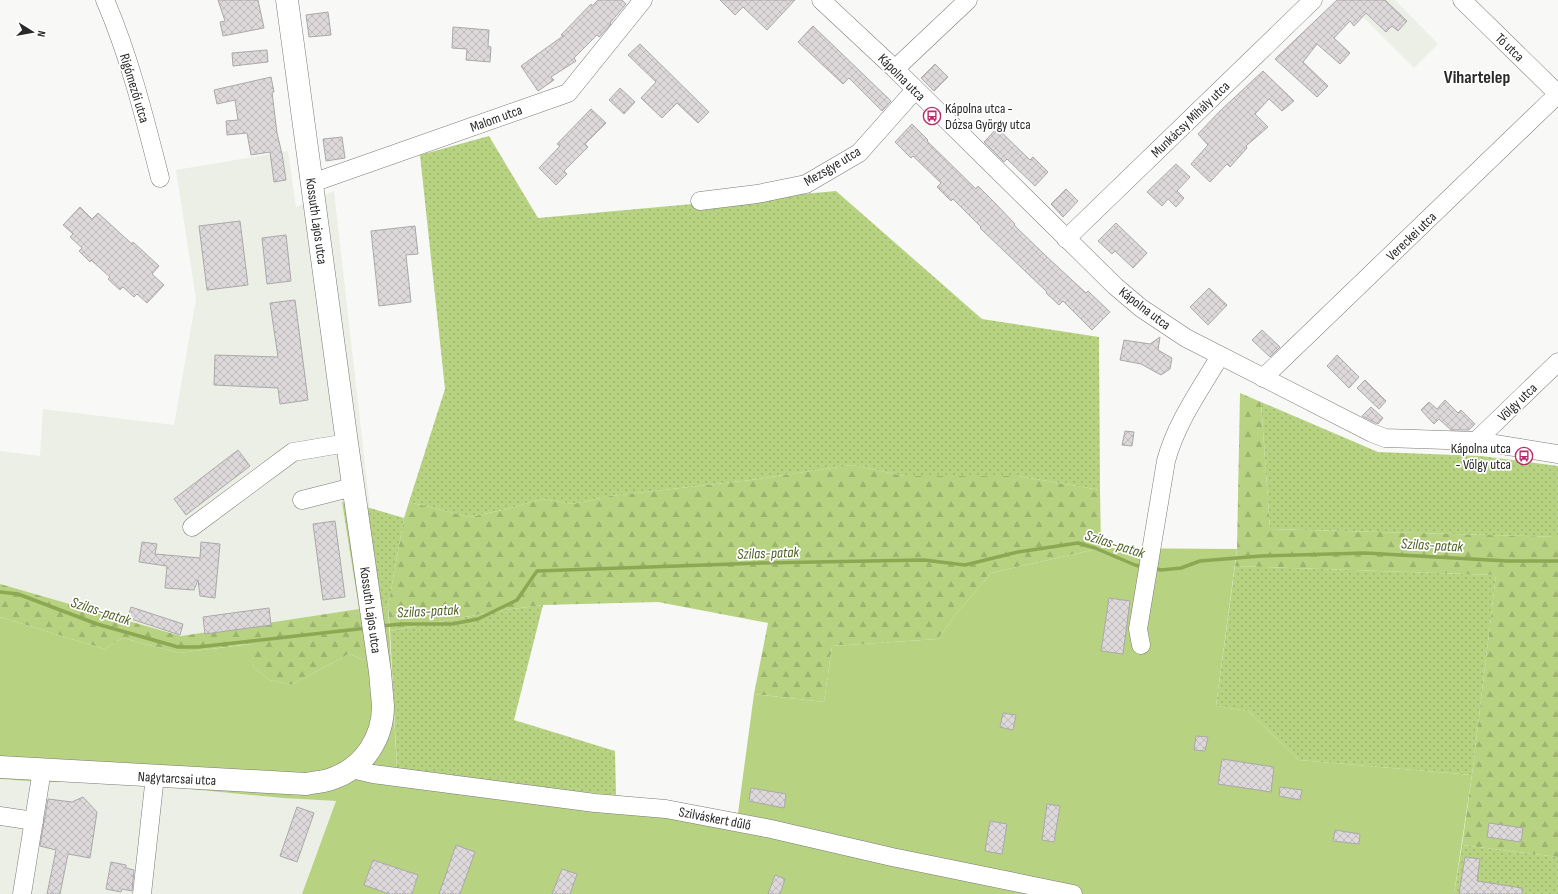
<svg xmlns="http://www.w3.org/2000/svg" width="1558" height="894" viewBox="0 0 1558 894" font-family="'Sofia Sans Condensed',sans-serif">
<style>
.built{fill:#ebefe5}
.grass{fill:url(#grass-dots)}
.forest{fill:url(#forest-firs)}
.garden{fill:#b7d281}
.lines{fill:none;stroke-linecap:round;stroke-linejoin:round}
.stream{stroke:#8da852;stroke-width:3.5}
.building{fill:url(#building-cross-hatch);stroke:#aba8a9}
.minor-casing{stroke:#797a77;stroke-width:19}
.major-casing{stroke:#797a77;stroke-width:23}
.minor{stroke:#fff;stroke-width:18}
.major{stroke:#fff;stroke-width:22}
.labels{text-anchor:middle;stroke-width:3.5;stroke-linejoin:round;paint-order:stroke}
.street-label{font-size:14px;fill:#282928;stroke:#fff}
.poi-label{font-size:14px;fill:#282928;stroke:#fff;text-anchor:start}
.water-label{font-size:15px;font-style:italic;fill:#4e6023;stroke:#fff}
.district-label{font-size:18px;font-weight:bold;fill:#282928;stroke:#fff}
</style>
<defs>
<pattern id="grass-dots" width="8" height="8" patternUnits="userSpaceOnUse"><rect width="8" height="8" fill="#b7d281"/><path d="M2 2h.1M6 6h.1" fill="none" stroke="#9db46f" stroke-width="1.8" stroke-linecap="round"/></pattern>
<pattern id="forest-firs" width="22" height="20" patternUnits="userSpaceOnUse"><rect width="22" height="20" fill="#b7d281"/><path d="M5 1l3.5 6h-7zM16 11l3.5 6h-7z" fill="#9db46f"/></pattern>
<pattern id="building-cross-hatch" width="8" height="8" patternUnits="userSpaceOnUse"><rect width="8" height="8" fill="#ddd9da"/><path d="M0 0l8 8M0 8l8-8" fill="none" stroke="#bebabb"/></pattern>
</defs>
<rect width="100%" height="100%" fill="#f8f9f6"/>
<g class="built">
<polygon points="1346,0 1395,0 1438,44 1414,68"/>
<polygon points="288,151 296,207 334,191 370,508 342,502 359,609 181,636 0,584 0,451 40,456 43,409 174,425 196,299 176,170"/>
<polygon points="0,779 41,782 117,782 283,798 336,801 302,894 0,894"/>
</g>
<g class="grass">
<polygon points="489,136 538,218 836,191 982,319 1099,337 1100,490 1018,476 904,476 852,465 751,480 610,496 573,504 542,499 507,509 470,517 409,502 445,389 420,155"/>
<polygon points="1261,402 1378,452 1481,456 1558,466 1558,537 1270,529"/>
<polygon points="342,502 370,508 404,518 388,607 359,609"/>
<polygon points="1235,566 1496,575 1472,775 1299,760 1248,711 1216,706"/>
<polygon points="543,605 514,720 615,751 616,795 509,785 397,768 390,631 497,611"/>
<polygon points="1462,845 1558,857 1558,894 1454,894"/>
</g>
<g class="forest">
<polygon points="1240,393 1261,402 1270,529 1558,537 1558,857 1462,845 1472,775 1496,575 1235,566 1237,549"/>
<polygon points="852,465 904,476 1018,476 1100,490 1101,548 991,573 956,614 938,639 832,646 824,702 754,694 768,623 658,602 543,605 497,611 390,631 388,607 404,518 409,502 470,517 507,509 542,499 573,504 610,496 751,480"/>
<polygon points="0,584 181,636 359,609 369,648 364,660 349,654 291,685 270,680 254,668 250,644 179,653 123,638 104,649 0,617"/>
</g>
<polygon class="garden" points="1101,548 1237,549 1216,706 1248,711 1299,760 1472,775 1454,894 302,894 336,801 283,798 117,782 41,782 0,779 0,617 104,649 123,638 179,653 251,644 254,668 270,680 291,685 349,654 364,660 369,648 359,609 388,607 397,768 509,785 616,795 738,813 754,694 824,702 832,646 938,639 956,614 991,573"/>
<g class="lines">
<g class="stream">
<polyline points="1153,568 1161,570 1181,568 1200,561 1261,556 1365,553 1507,561 1558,561"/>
<polyline points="0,592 18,594 97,624 178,647 198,647 367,628"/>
<polyline points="381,626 402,624 452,624 478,619 517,600 537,571 761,563 924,560 965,565 1018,552 1078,543 1095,548 1135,565 1143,567"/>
</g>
</g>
<g class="building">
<polygon points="218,0 258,0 264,28 223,36 220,22 225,21"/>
<polygon points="598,0 622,0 626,4 610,23 611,24 599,37 597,35 574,58 576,61 551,77 554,80 538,91 521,66 563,36 561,35 591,4 592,6"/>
<polygon points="720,0 795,0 767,30 743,7 735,15"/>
<polygon points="1337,0 1385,0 1407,21 1398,31 1392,26 1386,32 1366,13 1354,26 1350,21 1334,38 1350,53 1340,64 1317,44 1303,62 1328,86 1317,97 1275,59"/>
<polygon points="328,12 331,35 309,37 306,15"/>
<polygon points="813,26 891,101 882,111 849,78 843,84 798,42"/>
<polygon points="453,27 489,30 488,46 491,47 490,62 466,60 467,49 452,48"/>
<polygon points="640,44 709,112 698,123 677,103 662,118 641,98 656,82 628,55"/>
<polygon points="267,50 268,62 233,66 232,53"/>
<polygon points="935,64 948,77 934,91 921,78"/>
<polygon points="1263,71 1294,101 1282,111 1269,99 1255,114 1268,127 1246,146 1247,148 1230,167 1227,164 1210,182 1191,164 1208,145 1198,134 1221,110"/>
<polygon points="271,77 274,92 272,92 277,133 282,154 286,180 274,182 270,152 251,155 247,133 227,135 226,121 238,120 235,100 217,104 214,90"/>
<polygon points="620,88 635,102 624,114 609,100"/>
<polygon points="591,109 606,123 585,144 588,147 564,171 567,174 556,185 539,168 560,146 557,144"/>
<polygon points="912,124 928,140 927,141 976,189 978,186 994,202 1015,224 1014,225 1046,256 1086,293 1088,291 1110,312 1092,330 1063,301 1059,305 1046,293 1047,292 980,228 981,227 953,199 951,201 937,187 941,183 913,156 911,158 895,142"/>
<polygon points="997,128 1030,160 1033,157 1048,172 1035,186 1007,159 1004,162 984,142"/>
<polygon points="342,137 345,158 326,161 323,139"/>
<polygon points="1176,164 1190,177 1177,191 1184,198 1176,207 1168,199 1162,206 1147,192"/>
<polygon points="1066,189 1078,201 1063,217 1051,204"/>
<polygon points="80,207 92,219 98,213 132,244 133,242 159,266 152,274 164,285 147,303 137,294 134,297 123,287 120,290 108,279 110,277 91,260 90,262 79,251 82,248 70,237 73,234 63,225"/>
<polygon points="240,221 248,285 207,290 199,226"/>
<polygon points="1116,223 1147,253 1133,268 1115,251 1112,254 1098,241"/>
<polygon points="415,226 418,254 406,255 411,302 379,306 371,231"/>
<polygon points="286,235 291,281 267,284 262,238"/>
<polygon points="1209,288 1227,305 1208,325 1190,307"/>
<polygon points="295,300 308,400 280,404 278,388 214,385 215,355 278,357 270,303"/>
<polygon points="1262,330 1280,347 1270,357 1252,340"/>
<polygon points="1160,337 1158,350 1172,358 1170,369 1161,375 1141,364 1120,360 1124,340 1150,344"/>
<polygon points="1337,355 1359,377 1349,388 1327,366"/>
<polygon points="1365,380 1386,401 1379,409 1357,388"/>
<polygon points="1445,400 1458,413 1461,410 1475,424 1469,430 1451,430 1439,419 1434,424 1421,410 1429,402 1437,409"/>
<polygon points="1371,407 1383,418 1378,424 1362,416"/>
<polygon points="1125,431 1134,432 1132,446 1122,445"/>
<polygon points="238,450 250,466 186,515 174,499"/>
<polygon points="335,521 345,597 323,600 313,524"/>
<polygon points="142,542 157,544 155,554 200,558 201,542 220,544 215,598 200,596 198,580 194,590 165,588 167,566 139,562"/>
<polygon points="1109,598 1130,601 1123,654 1101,651"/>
<polygon points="131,607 183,624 180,635 128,618"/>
<polygon points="269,608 271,625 205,634 203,617"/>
<polygon points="1003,713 1016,715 1013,730 1000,727"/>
<polygon points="1196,736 1208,737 1205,751 1194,750"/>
<polygon points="1222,759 1274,767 1271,792 1218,784"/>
<polygon points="1280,787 1302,790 1300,800 1279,796"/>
<polygon points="751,788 786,794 784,808 749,801"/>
<polygon points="83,797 97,812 90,858 68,854 60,894 47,894 56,850 40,846 48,799 72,802"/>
<polygon points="1047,804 1060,806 1054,842 1042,840"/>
<polygon points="297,807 314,813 297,862 280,856"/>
<polygon points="990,821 1007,824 1002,854 985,851"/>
<polygon points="1489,823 1523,828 1521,842 1487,837"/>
<polygon points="1335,830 1360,834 1359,844 1333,841"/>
<polygon points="456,845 475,852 460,894 439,894"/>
<polygon points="1465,857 1480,859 1477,881 1522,888 1522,894 1459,894"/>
<polygon points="373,860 418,875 412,894 389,894 364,885"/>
<polygon points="111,862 126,865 126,868 134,870 132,891 122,889 121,892 106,889"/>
<polygon points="562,869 577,874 570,894 552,894"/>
<polygon points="775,875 785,879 780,894 768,894"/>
</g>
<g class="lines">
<defs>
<g id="minor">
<path d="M105,0C129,55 145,119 160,178"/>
<polyline points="821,0 895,69 1115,286 1141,308 1186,338 1372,433 1385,438 1476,441 1558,454"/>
<polyline points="1462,0 1558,94"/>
<polyline points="895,69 968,0"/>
<polyline points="312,183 568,93 643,0"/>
<polyline points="700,201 757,194 806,184 859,153 915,90"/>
<polyline points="1066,239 1313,0"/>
<polyline points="1263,378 1558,94"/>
<polyline points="1476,441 1558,362"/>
<polyline points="302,500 353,487"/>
<polyline points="192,527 293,452 347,443"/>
<path d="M1141,645L1138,629L1166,461C1176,423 1200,390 1220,356"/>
<polyline points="352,769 373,774 595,803 666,809 771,829 892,857 1073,894"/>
<polyline points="0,816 34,821"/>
<polyline points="22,894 42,770"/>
<polyline points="142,894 155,776"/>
</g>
<path id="major" d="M0,767L306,784C315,782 325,782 334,778C364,767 383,738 383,706C382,695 381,683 380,672L347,443L287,0"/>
</defs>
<use href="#minor" class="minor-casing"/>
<use href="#major" class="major-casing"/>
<use href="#minor" class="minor"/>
<use href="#major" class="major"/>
</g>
<defs>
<symbol id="bus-ring" viewBox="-11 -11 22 22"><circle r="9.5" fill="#fff" stroke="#b62c68" stroke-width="1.5"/><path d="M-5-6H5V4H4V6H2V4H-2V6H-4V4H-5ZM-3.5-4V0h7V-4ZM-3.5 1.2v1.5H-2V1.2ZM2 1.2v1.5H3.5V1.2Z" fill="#b62c68"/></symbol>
</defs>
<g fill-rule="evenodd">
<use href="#bus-ring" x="922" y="106" width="20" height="20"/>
<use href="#bus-ring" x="1514" y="446" width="20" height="20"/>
</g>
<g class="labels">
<g class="street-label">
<text transform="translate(1510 47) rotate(44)" y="5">Tó utca</text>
<text transform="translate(902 77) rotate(45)" y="5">Kápolna utca</text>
<text transform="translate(135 88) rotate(73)" y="5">Rigómezői utca</text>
<text transform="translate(496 118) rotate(-20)" y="5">Malom utca</text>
<text transform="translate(1190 119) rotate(-44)" y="5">Munkácsy Mihály utca</text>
<text transform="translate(832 166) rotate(-31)" y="5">Mezsgye utca</text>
<text transform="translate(317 221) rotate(82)" y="5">Kossuth Lajos utca</text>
<text transform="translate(1411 236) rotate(-44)" y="5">Vereckei utca</text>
<text transform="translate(1145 308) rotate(37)" y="5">Kápolna utca</text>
<text transform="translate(1517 402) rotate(-44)" y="5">Völgy utca</text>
<text transform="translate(371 610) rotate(82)" y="5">Kossuth Lajos utca</text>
<text transform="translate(177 778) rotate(3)" y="5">Nagytarcsai utca</text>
<text transform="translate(715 818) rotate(11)" y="5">Szilváskert dűlő</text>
</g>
<g class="poi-label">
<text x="945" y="113">Kápolna utca -<tspan x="945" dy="16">Dózsa György utca</tspan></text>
<text x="1511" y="453" text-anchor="end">Kápolna utca<tspan x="1511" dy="16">- Völgy utca</tspan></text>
</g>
<g class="water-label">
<text transform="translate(1115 544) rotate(18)" y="5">Szilas-patak</text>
<text transform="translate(1432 545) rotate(3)" y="5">Szilas-patak</text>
<text transform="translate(768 553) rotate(-2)" y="5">Szilas-patak</text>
<text transform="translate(101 611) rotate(18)" y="5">Szilas-patak</text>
<text transform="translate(428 611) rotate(-3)" y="5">Szilas-patak</text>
</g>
<g class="district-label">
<text x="1477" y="83">Vihartelep</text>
</g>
</g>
<g transform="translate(32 32) rotate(101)" stroke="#ffffff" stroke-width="3" paint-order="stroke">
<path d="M0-3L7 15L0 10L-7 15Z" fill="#282928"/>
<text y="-6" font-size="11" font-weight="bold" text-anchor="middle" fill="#282928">N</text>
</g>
</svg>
